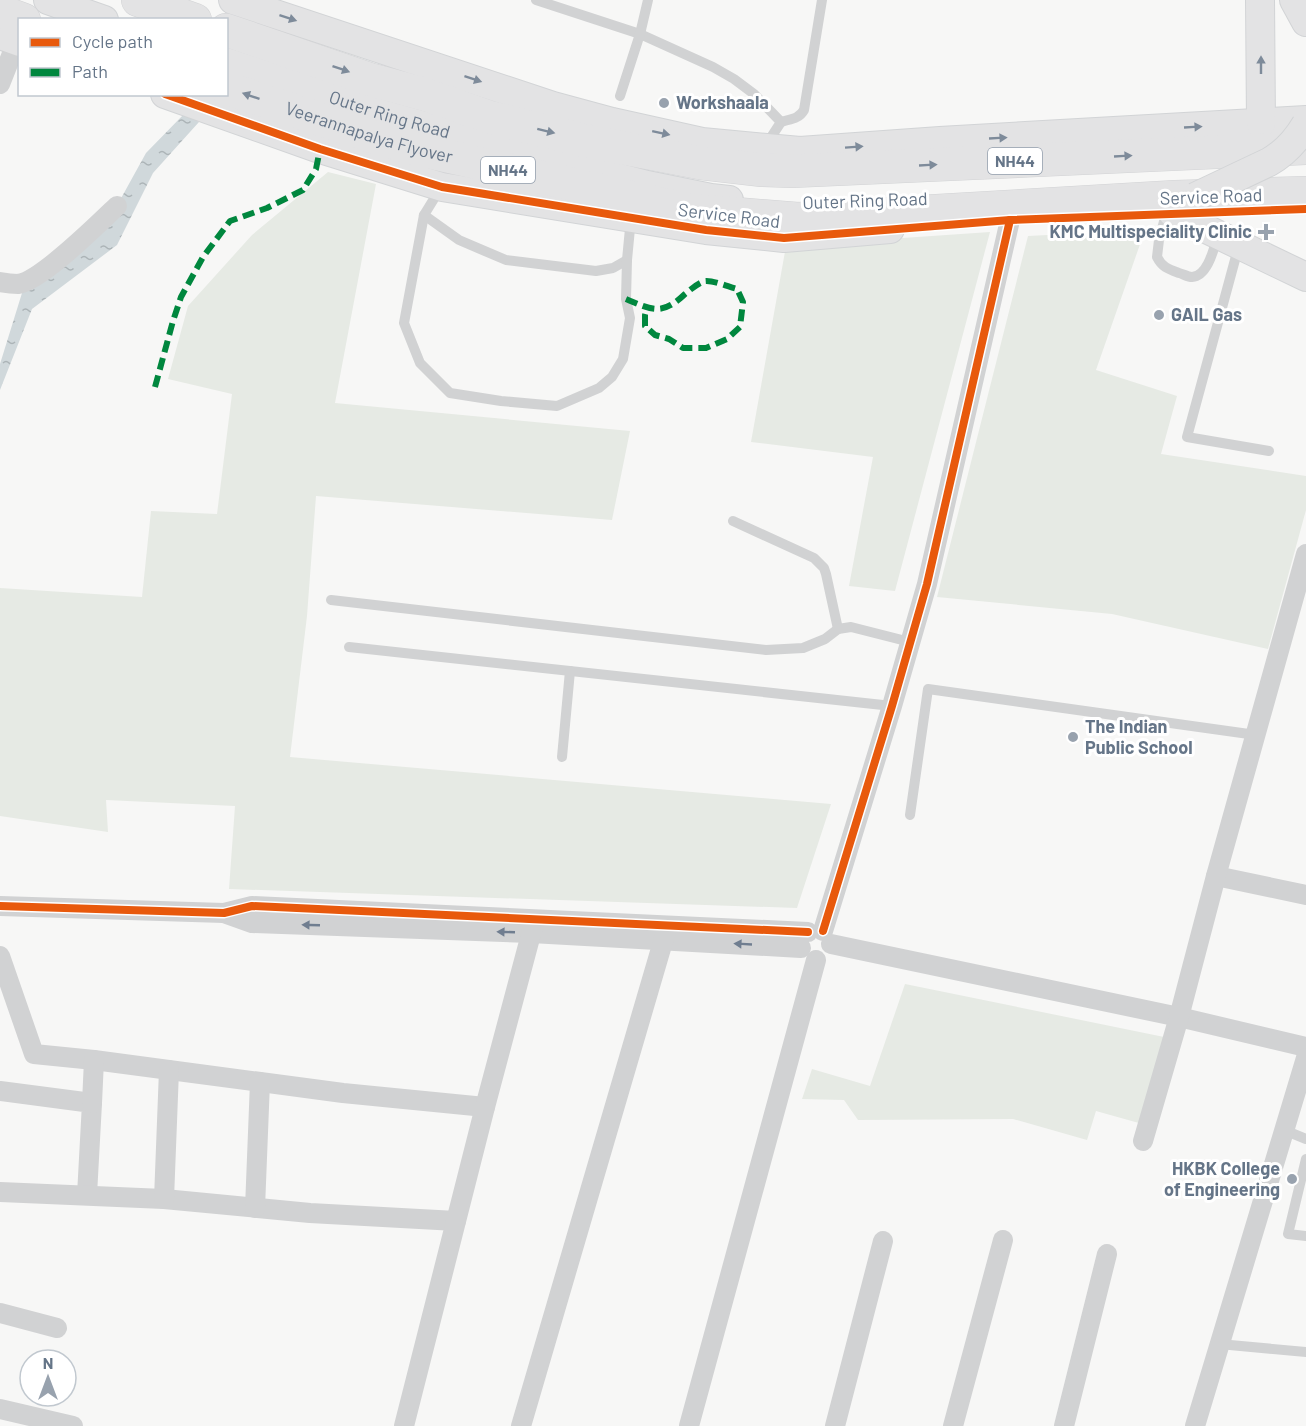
<svg xmlns="http://www.w3.org/2000/svg" width="1306" height="1426" viewBox="0 0 1306 1426" font-family="Barlow,sans-serif">
<style>
.grass{fill:#e6eae4}
.water{fill:url(#water-ripples)}
.lines{fill:none;stroke-linecap:round;stroke-linejoin:round}
.secondary-casing{stroke:#d2d4d6;stroke-width:30}
.highway-casing{stroke:#d2d3d5;stroke-width:34}
.lane{stroke:#d1d2d3;stroke-width:10}
.street{stroke:#d1d2d3;stroke-width:20}
.secondary{stroke:#e3e3e4;stroke-width:28}
.highway{stroke:#e3e3e4;stroke-width:33}
.secondary-bridge-casing{stroke:#d2d4d6;stroke-width:30;stroke-linecap:butt}
.secondary-bridge{stroke:#e3e3e4;stroke-width:28}
.quiet{stroke:#00873e;stroke-width:6;stroke-dasharray:12 6;stroke-linecap:butt}
.cycleway-casing{stroke:#fff;stroke-width:11}
.cycleway{stroke:#e8590c;stroke-width:8}
.oneway{fill:#7e8b9a}
.oneway2{fill:#707e90}
.poi-dot{fill:#98a2ae;stroke:#fff;stroke-width:2}
.labels{text-anchor:middle;stroke-width:6;stroke-linejoin:round;paint-order:stroke}
.shield{fill:#fff;stroke:#939eac;stroke-width:1.5}
.shield-label{font-size:16px;font-weight:bold;fill:#657588}
.poi-label{font-size:18px;font-weight:bold;fill:#657588;stroke:#fff;text-anchor:start}
.street-label{font-size:18px;fill:#657588;stroke:#fff}
</style>
<defs>
<pattern id="water-ripples" width="26" height="14" patternUnits="userSpaceOnUse" patternTransform="scale(1.5)"><rect width="26" height="14" fill="#d0d8db"/><path d="M2 4q2-2 4 0t4 0M15 11q2-2 4 0t4 0" fill="none" stroke="#acb4b7"/></pattern>
</defs>
<rect width="100%" height="100%" fill="#f7f7f6"/>
<g class="grass">
<polygon points="328,172 376,184 335,403 630,431 612,520 316,496 307,616 290,757 831,804 797,908 229,889 235,806 106,800 108,832 0,816 0,588 142,597 151,511 217,514 232,394 168,379 188,306 252,235"/>
<polygon points="1145,230 1096,370 1177,396 1161,454 1306,476 1306,510 1268,649 1112,614 937,597 1028,236"/>
<polygon points="990,232 895,591 849,586 873,457 751,442 786,246"/>
<polygon points="905,984 1169,1038 1146,1125 1096,1111 1087,1140 1013,1119 858,1120 844,1100 802,1099 812,1069 870,1086"/>
</g>
<polygon class="water" points="185,113 199,122 153,173 117,245 32,309 0,390 0,364 22,293 103,231 146,153"/>
<g class="lines">
<defs>
<g id="secondary">
<polyline points="48,0 104,20"/>
<polyline points="233,0 553,106 612,122 702,142 800,151 940,141 1306,120"/>
<polyline points="1260,0 1261,123"/>
<polyline points="1294,0 1306,22"/>
<polyline points="0,35 20,42"/>
<path id="s1" d="M226,62L382,114L475,140L647,185L711,198L729,200"/>
<polyline points="165,94 320,149 442,187 706,230 784,238 890,229"/>
<polyline points="1173,213 1306,277"/>
</g>
<g id="highway">
<polyline points="138,0 195,20"/>
<polyline points="0,11 24,20"/>
<polyline points="226,30 372,80 427,95 489,117 582,140 701,163 762,170 792,171 1306,148"/>
<path id="s2" d="M226,88L377,138L420,150L688,210L798,219L1175,197L1306,193"/>
</g>
</defs>
<use href="#secondary" class="secondary-casing"/>
<use href="#highway" class="highway-casing"/>
<g class="lane">
<polyline points="536,0 640,34 713,67 734,79 754,94 781,122 766,145"/>
<polyline points="620,96 640,34 648,0"/>
<path d="M781,122C790,119 799,119 804,110L822,0"/>
<polyline points="440,189 424,215 459,240 506,260 596,271 613,268 627,260"/>
<path d="M1166,214L1159,240L1157,257C1162,267 1168,269 1179,273C1183,274 1188,277 1192,277C1208,276 1214,248 1218,235"/>
<polyline points="424,215 404,323 420,363 450,393 501,401 557,406 599,388 612,377 623,359 630,318 626,299 627,260 631,218"/>
<polyline points="1239,245 1187,437 1269,451"/>
<polyline points="733,521 814,558 824,568 826,574 838,629"/>
<polyline points="331,600 766,650 803,648 825,639 838,629 851,627 910,642"/>
<polyline points="349,647 892,706"/>
<polyline points="562,757 570,671"/>
<polyline points="910,815 928,689 1256,735"/>
<polyline points="1284,1130 1306,1139"/>
<polyline points="1306,1159 1288,1234 1306,1236"/>
<polyline points="1219,1344 1306,1352"/>
</g>
<g class="street">
<polyline points="0,84 17,41"/>
<path d="M0,282C5,283 13,284 18,284C41,281 98,224 117,206"/>
<polyline points="1216,876 1306,895"/>
<polyline points="0,906 224,913 252,906 808,932"/>
<polyline points="224,913 252,923 531,933 801,948"/>
<polyline points="823,931 892,706 927,584 1010,220"/>
<polyline points="831,944 1179,1017 1306,1047"/>
<polyline points="0,956 34,1054 94,1060 343,1093 485,1107"/>
<polyline points="0,1091 92,1103 87,1195"/>
<polyline points="92,1103 94,1060"/>
<polyline points="1143,1141 1179,1017 1216,876 1306,554"/>
<polyline points="0,1192 164,1199 310,1213 456,1221"/>
<polyline points="164,1199 169,1070"/>
<polyline points="255,1208 260,1082"/>
<polyline points="0,1313 57,1328"/>
<polyline points="0,1409 73,1426"/>
<polyline points="404,1426 485,1107 534,923"/>
<polyline points="521,1426 667,928"/>
<polyline points="689,1426 816,960"/>
<polyline points="835,1426 883,1241"/>
<polyline points="953,1426 1003,1240"/>
<polyline points="1064,1426 1107,1254"/>
<polyline points="1195,1426 1306,1058"/>
</g>
<use href="#secondary" class="secondary"/>
<use href="#highway" class="highway"/>
<defs>
<path id="secondary-bridge" d="M1195,197L1269,162C1285,153 1296,141 1306,124"/>
</defs>
<use href="#secondary-bridge" class="secondary-bridge-casing"/>
<use href="#secondary-bridge" class="secondary-bridge"/>
<g class="quiet">
<path d="M626,299C652,310 662,316 685,294C690,290 698,283 705,281C713,280 729,287 737,289L743,302L740,327L727,339L706,348H683L669,339L655,335L645,326V315L647,308"/>
<polyline points="155,387 173,321 181,297 203,257 230,221 267,208 303,190 316,169 320,149"/>
</g>
<defs>
<g id="cycleway">
<polyline points="165,94 320,149 442,187 706,230 784,238 1010,220 1306,209"/>
<polyline points="0,906 224,913 252,906 808,932"/>
<polyline points="823,931 892,706 927,584 1010,220"/>
</g>
</defs>
<use href="#cycleway" class="cycleway-casing"/>
<use href="#cycleway" class="cycleway"/>
</g>
<defs><path id="oneway-solid" d="M-6-.8H1V-3.2L6.5 0L1 3.2V.8H-6Z" transform="scale(1.5)"/></defs>
<g class="oneway">
<use href="#oneway-solid" transform="translate(288 18) rotate(18)"/>
<use href="#oneway-solid" transform="translate(1261 65) rotate(-90)"/>
<use href="#oneway-solid" transform="translate(341 69) rotate(19)"/>
<use href="#oneway-solid" transform="translate(473 79) rotate(18)"/>
<use href="#oneway-solid" transform="translate(251 96) rotate(-161)"/>
<use href="#oneway-solid" transform="translate(1193 127) rotate(-3)"/>
<use href="#oneway-solid" transform="translate(546 131) rotate(14)"/>
<use href="#oneway-solid" transform="translate(661 133) rotate(12)"/>
<use href="#oneway-solid" transform="translate(998 138) rotate(-3)"/>
<use href="#oneway-solid" transform="translate(854 147) rotate(-4)"/>
<use href="#oneway-solid" transform="translate(1123 156) rotate(-3)"/>
<use href="#oneway-solid" transform="translate(928 165) rotate(-3)"/>
</g>
<g class="oneway2">
<use href="#oneway-solid" transform="translate(311 925) rotate(-178)"/>
<use href="#oneway-solid" transform="translate(506 932) rotate(-178)"/>
<use href="#oneway-solid" transform="translate(743 944) rotate(-177)"/>
</g>
<g class="poi-dot">
<circle cx="664" cy="103" r="6"/>
<path d="M1263 223h6v6h6v6h-6v6h-6v-6h-6v-6h6z"/>
<circle cx="1159" cy="315" r="6"/>
<circle cx="1073" cy="737" r="6"/>
<circle cx="1292" cy="1179" r="6"/>
</g>
<g class="labels">
<g class="shield">
<rect x="988" y="148" width="54" height="26" rx="4.5"/>
<rect x="481" y="157" width="54" height="26" rx="4.5"/>
</g>
<g class="shield-label">
<text x="1015" y="167">NH44</text>
<text x="508" y="176">NH44</text>
</g>
<g class="poi-label">
<text x="676" y="109">Workshaala</text>
<text x="1252" y="238" text-anchor="end">KMC Multispeciality Clinic</text>
<text x="1171" y="321">GAIL Gas</text>
<text x="1085" y="733">The Indian<tspan x="1085" dy="21">Public School</tspan></text>
<text x="1280" y="1175" text-anchor="end">HKBK College<tspan x="1280" dy="21">of Engineering</tspan></text>
</g>
<g class="street-label">
<text dy="6" stroke="none"><textPath href="#s1" startOffset="172">Outer Ring Road</textPath></text>
<text dy="6" stroke="none"><textPath href="#s2" startOffset="150">Veerannapalya Flyover</textPath></text>
<text transform="translate(1211 197) rotate(-2)" y="6">Service Road</text>
<text transform="translate(865 201) rotate(-2)" y="6">Outer Ring Road</text>
<text transform="translate(729 216) rotate(7)" y="6">Service Road</text>
</g>
</g>
<rect x="18" y="18" width="210" height="78" fill="#ffffff" stroke="#c1c8cf" stroke-width="1.5"/>
<rect x="30" y="38" width="30" height="9" fill="#e8590c" stroke="#c1c8cf" stroke-width="1.5"/>
<text x="72" y="48" font-size="18" fill="#657588">Cycle path</text>
<rect x="30" y="68" width="30" height="9" fill="#00873e" stroke="#c1c8cf" stroke-width="1.5"/>
<text x="72" y="78" font-size="18" fill="#657588">Path</text>
<g transform="translate(48 1378)"><circle r="28" fill="#ffffff" stroke="#c1c8cf" stroke-width="1.5"/>
<path d="M0-4.5L10 22L0 15L-10 22Z" fill="#98a2ae"/>
<text y="-9" font-size="16" font-weight="bold" text-anchor="middle" fill="#657588">N</text>
</g>
</svg>
